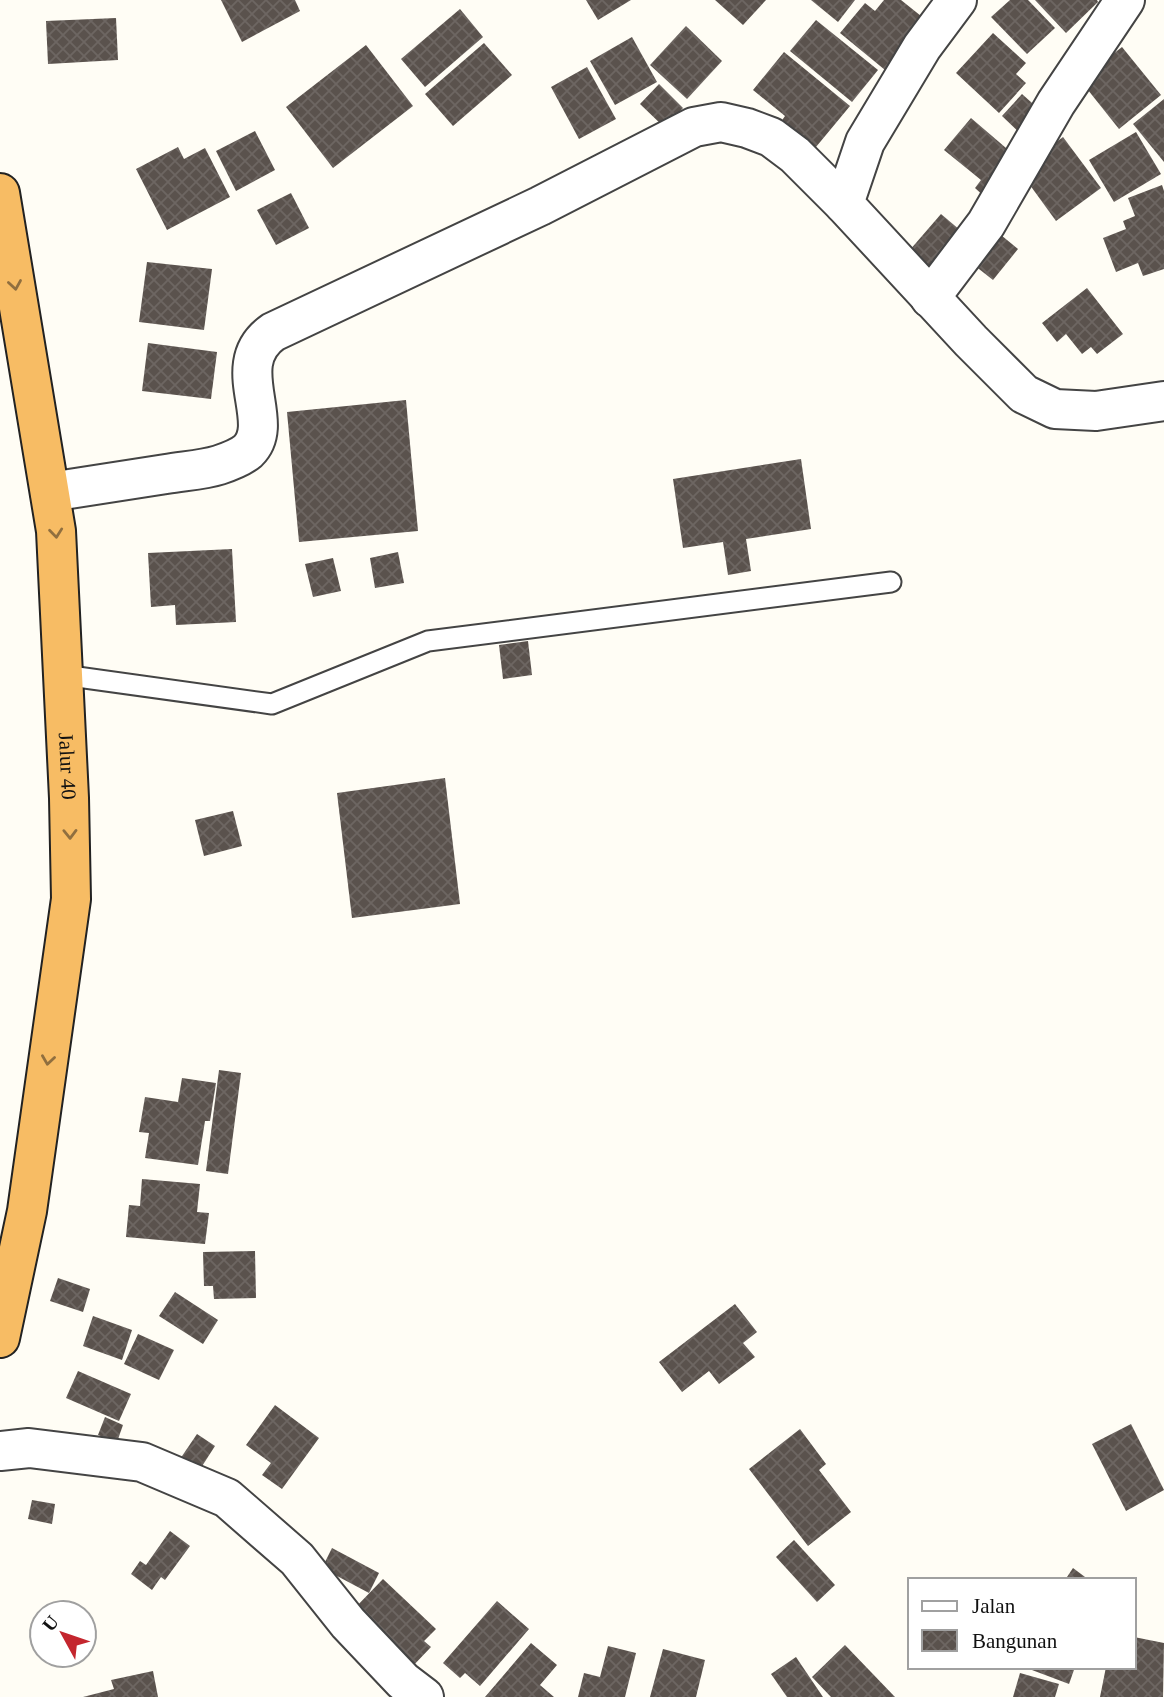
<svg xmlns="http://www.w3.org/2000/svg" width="1164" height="1697" viewBox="0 0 1164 1697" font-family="Georgia,serif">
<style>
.building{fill:url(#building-cross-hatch)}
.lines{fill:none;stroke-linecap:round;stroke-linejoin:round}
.service-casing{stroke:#444;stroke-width:23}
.minor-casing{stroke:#444;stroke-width:42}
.tertiary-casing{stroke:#444;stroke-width:42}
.trunk-casing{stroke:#222;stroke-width:42}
.service{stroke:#fff;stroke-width:19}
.minor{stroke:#fff;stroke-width:38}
.tertiary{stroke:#fff;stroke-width:38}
.trunk{stroke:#f7bc64;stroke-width:38}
.oneway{stroke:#906f3f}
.labels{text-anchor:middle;stroke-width:7;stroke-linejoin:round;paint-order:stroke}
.street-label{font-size:21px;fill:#111;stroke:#fff}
</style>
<defs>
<pattern id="building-cross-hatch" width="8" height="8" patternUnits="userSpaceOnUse" patternTransform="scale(1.75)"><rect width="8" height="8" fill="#5a524d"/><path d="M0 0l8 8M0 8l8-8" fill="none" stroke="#6d6662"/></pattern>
</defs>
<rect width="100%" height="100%" fill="#fffdf5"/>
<g class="building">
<polygon points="221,0 295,0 300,11 242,42"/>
<polygon points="586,0 631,0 598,20"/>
<polygon points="715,0 766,0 743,25"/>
<polygon points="811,0 855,0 838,22"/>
<polygon points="884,0 901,0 926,20 885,70 840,33 865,3 875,11"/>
<polygon points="1010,0 1028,0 1055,28 1027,54 991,17"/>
<polygon points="1035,0 1097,0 1098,2 1066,33"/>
<polygon points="460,9 483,37 425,87 401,59"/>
<polygon points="116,18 118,60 48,64 46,21"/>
<polygon points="816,20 878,70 852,102 790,51"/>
<polygon points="686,26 722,61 687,99 650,65"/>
<polygon points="993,33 1026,63 1016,74 1026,83 999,113 956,73"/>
<polygon points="632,37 657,82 615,105 590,61"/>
<polygon points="484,43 512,75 453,126 425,94"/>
<polygon points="366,45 413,106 333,168 286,107"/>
<polygon points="1122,47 1161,95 1119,129 1080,80"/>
<polygon points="784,52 850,106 811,153 778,126 785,116 753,90"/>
<polygon points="587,67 616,119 579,139 551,87"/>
<polygon points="659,84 683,108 665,128 640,104"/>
<polygon points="1022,94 1041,111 1021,134 1002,116"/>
<polygon points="1164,99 1164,162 1133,124"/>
<polygon points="971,118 1019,159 987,199 975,188 981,180 944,150"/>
<polygon points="255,131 275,170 236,191 216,151"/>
<polygon points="1136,132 1161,174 1114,202 1089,160"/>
<polygon points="1063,137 1101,188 1056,221 1019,170"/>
<polygon points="178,147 184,159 205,148 230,197 167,230 136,169"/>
<polygon points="1162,185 1164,191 1164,269 1143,276 1138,263 1116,272 1103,238 1126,229 1123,221 1135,216 1128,198"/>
<polygon points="291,193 309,228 276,245 257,210"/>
<polygon points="941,214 967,236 936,273 909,251"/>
<polygon points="990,226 1018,249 993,280 965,258"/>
<polygon points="147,262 212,269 204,330 139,322"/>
<polygon points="1087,288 1123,334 1097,354 1091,347 1082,354 1066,334 1057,342 1042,323"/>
<polygon points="148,343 217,352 211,399 142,391"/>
<polygon points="406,400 418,531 299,542 287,412"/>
<polygon points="801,459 811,529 746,539 751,571 728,575 723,542 683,548 673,479"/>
<polygon points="232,549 236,622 176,625 175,605 151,607 148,553"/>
<polygon points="398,552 404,583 375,588 370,558"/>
<polygon points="333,558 341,591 313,597 305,564"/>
<polygon points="528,641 532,675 503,679 499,645"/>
<polygon points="445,778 460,904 352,918 337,793"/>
<polygon points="233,811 242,846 204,856 195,820"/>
<polygon points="219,1070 241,1073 228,1174 206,1171"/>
<polygon points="182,1078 216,1083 210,1121 205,1121 198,1165 145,1158 149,1133 139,1132 145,1097 178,1102"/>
<polygon points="142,1179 200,1184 197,1212 209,1213 205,1244 126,1237 129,1205 140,1206"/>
<polygon points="255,1251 256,1298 214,1299 213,1286 204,1286 203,1252"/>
<polygon points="58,1278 90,1289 83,1312 50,1301"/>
<polygon points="175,1292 218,1320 203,1344 159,1316"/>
<polygon points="735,1304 757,1332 743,1343 755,1357 719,1384 709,1371 682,1392 659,1362"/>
<polygon points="93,1316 132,1330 122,1360 83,1346"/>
<polygon points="138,1334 174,1350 159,1380 124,1364"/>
<polygon points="78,1371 131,1394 119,1421 66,1398"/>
<polygon points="275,1405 319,1438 282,1489 262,1475 271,1463 246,1445"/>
<polygon points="105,1417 123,1425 117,1442 98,1435"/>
<polygon points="1131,1424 1164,1490 1126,1511 1092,1444"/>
<polygon points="800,1429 826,1464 819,1470 851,1512 808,1546 749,1469"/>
<polygon points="197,1434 215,1446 197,1474 178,1462"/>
<polygon points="32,1500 55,1504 52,1524 28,1519"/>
<polygon points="170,1531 190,1546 165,1580 161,1577 152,1590 131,1574 140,1561 146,1565"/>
<polygon points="794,1540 835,1585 817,1602 776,1557"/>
<polygon points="332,1548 379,1573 369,1593 322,1568"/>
<polygon points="1073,1568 1089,1580 1065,1580"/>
<polygon points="383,1579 436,1629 424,1641 431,1647 411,1668 352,1611"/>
<polygon points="497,1601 529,1629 480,1686 465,1673 460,1678 443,1663"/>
<polygon points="1134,1637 1164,1643 1163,1697 1100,1697 1106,1667 1134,1667"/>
<polygon points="531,1643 557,1665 540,1685 554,1697 485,1697"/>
<polygon points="845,1645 895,1697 831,1697 812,1677"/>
<polygon points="608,1646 636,1653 625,1697 578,1697 584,1673 600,1677"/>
<polygon points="663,1649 705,1660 696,1697 650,1697"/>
<polygon points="796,1657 823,1697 787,1697 771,1674"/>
<polygon points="1024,1667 1075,1667 1069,1684"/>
<polygon points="153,1671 158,1697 83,1697 114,1689 111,1680"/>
<polygon points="1020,1673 1059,1684 1055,1697 1013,1697"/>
</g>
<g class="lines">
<defs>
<polyline id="service" points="63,675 272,704 428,641 891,582"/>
<g id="minor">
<polyline points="957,0 922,47 865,142 844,204 971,341 1024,394 1055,409 1096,411 1164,401"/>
<polyline points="930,298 986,224 1056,103 1125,0"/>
<path d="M50,492C88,486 127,480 166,474C183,471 203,470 219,465C228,462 241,457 248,451C278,422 226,365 273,332L540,206L694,127L721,122L747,128L771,137L795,155L844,204"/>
</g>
<polyline id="tertiary" points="0,1451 29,1448 142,1462 227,1498 297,1559 348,1623 403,1681 424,1697"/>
<g id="trunk">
<path id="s1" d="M0,193L56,531L69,798L71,899L27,1211L0,1338"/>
</g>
</defs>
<use href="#service" class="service-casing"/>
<use href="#minor" class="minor-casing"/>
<use href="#tertiary" class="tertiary-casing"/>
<use href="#trunk" class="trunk-casing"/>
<use href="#service" class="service"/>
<use href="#minor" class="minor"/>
<use href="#tertiary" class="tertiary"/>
<use href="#trunk" class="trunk"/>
</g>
<defs><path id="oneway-chevron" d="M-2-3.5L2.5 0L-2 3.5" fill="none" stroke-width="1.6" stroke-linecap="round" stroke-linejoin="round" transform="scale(1.75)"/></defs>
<g class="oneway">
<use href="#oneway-chevron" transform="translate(15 285) rotate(81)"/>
<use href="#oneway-chevron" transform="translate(56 533) rotate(84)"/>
<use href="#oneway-chevron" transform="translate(70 834) rotate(89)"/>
<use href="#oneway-chevron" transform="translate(48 1060) rotate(98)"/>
</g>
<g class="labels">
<g class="street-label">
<text dy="7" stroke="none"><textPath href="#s1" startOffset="578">Jalur 40</textPath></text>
</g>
</g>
<rect x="908" y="1578" width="228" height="91" fill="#ffffff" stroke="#a0a0a0" stroke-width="2"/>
<rect x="922" y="1601" width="35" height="10" fill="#ffffff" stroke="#a0a0a0" stroke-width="2"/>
<text x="972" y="1613" font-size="21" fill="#111111">Jalan</text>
<rect x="922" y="1630" width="35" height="21" fill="url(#building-cross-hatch)" stroke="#a0a0a0" stroke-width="2"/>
<text x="972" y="1648" font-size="21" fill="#111111">Bangunan</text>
<g transform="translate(63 1634) rotate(310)"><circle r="33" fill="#ffffff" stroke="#a0a0a0" stroke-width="2"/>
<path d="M0-5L12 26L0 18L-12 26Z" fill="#c4262e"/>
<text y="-10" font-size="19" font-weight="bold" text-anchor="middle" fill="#111111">U</text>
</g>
</svg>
